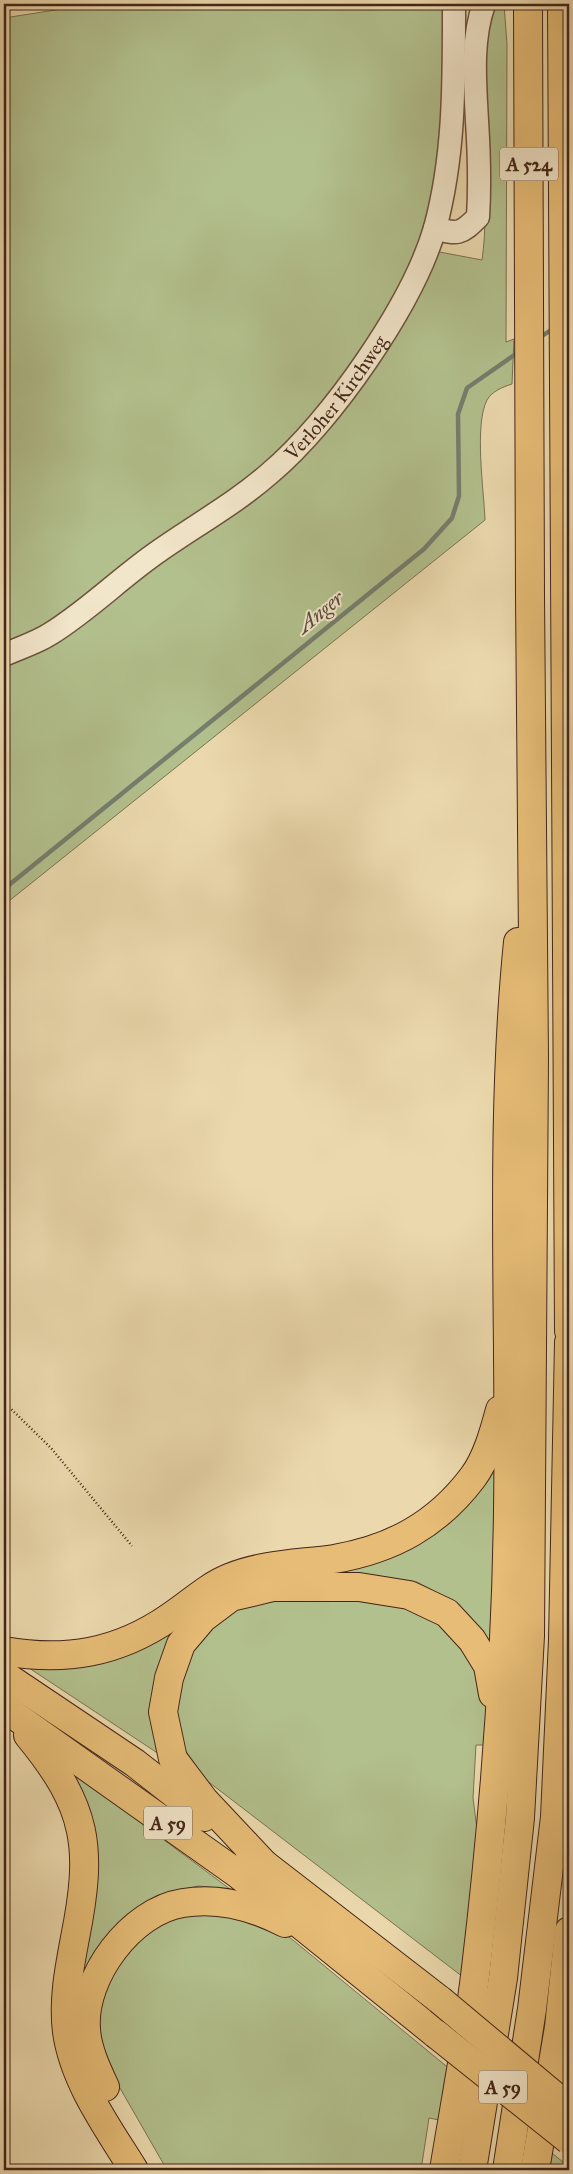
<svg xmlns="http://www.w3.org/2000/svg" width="573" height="2174" viewBox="0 0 573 2174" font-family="'IM FELL Great Primer',serif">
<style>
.green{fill:#b2c08d;stroke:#7b7252}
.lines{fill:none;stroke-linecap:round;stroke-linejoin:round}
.stream{stroke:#767e6e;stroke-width:4.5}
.minor-casing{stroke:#6e523d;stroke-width:25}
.highway-casing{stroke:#442518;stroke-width:30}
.path{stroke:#442518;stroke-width:2.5;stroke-dasharray:1 2.5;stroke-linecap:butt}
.minor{stroke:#f2e6ca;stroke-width:22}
.highway{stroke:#e6bc76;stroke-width:28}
.highway-bridge-casing{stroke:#442518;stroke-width:30;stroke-linecap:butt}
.highway-bridge{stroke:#e6bc76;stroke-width:28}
.labels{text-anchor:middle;stroke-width:4;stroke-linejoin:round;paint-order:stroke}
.shield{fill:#f2e6ca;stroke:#785f4d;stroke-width:1}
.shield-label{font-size:19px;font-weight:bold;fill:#442518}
.street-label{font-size:20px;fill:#442518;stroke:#f2e6ca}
.water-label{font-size:21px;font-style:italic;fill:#594a3c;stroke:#f2e6ca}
</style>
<rect width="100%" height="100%" fill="#ebd9ad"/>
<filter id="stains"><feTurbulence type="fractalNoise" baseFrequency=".004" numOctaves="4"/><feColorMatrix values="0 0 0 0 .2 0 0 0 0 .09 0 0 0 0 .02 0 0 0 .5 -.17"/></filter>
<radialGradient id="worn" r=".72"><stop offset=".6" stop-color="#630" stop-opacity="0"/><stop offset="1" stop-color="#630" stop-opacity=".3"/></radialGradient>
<g class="green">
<polygon points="94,4 450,4 447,138 412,282 347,382 227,503 4,652 4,18"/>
<path d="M493,4H504L507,44L506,342L514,339L512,384C503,387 492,391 487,400C474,425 484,491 485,520L4,905V659L297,452L429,250L482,260C491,198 477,138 480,76C481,52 488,27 493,4Z"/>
<polygon points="501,1450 497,1651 480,1628 454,1602 417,1582 361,1575 304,1575 373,1561"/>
<polygon points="275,1593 407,1601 467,1644 487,1700 486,1745 476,1745 473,1798 479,1845 463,1977 206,1780 181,1744 173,1703 188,1645 236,1604"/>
<polygon points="192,1606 168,1760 14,1658 50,1663"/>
<polygon points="66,1767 230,1889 198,1886 161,1895 127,1916 100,1944 83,1989 76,1970"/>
<polygon points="185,1909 271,1922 451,2070 444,2121 429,2118 421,2170 167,2170 105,2062 95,2026 99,1991 146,1925"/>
<polygon points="552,2153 569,2167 569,2170 548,2170"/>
</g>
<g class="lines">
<g class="stream">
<polyline points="539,338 554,328"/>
<polyline points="4,889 424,549 452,518 459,496 458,414 467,388 520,351"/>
</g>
<defs>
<g id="minor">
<path d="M435,228C458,235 461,234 478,217C480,185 479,152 477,121C475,82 471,41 484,4"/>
<path id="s1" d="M4,655C19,648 36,643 50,634C89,610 121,577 159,551C196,525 236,503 270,473C331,422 413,304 435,228C455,155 454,79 454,4"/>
</g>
<g id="highway">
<polyline points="562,4 569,1331"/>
<path d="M4,1651C65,1662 118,1653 170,1617C190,1604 207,1587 229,1578C262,1564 299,1564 334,1559C392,1549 437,1525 473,1477C487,1458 494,1432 500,1410"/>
<polyline points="4,1675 135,1763 204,1817"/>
<polyline points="4,1708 238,1874 436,2034"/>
<path d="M28,1735C88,1808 93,1847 75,1938C69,1970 63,2000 67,2032C74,2082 108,2128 134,2170"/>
<polyline points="250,1853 440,2000"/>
<polyline points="265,1865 204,1800 173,1759 163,1712 169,1678 181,1644 203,1618 231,1597 273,1587 359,1587 409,1595 447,1613 472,1640 488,1666 493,1694"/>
<path d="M105,2087C97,2070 87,2049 86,2029C82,1977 131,1911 183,1903C218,1897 254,1907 285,1923"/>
<path d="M444,2170C455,2103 468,2036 476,1968C494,1817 506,1664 508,1511C511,1322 499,1131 518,942"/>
<polyline points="472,2170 503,1978 520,1818 530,1636 534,1058 530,596 528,4"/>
<polyline points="507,2170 532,2009 555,1817 563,1640 569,1342"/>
<polyline points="535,2170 559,2027 569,1931"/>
</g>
</defs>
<use href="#minor" class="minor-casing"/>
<use href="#highway" class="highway-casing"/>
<polyline class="path" points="4,1402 51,1448 132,1546"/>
<use href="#minor" class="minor"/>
<use href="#highway" class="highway"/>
<defs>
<g id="highway-bridge">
<polyline points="440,2000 569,2108"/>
<polyline points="436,2034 569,2140"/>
</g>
</defs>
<use href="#highway-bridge" class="highway-bridge-casing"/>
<use href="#highway-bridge" class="highway-bridge"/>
</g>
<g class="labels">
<g class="shield">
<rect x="500" y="147.5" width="58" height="33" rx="4"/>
<rect x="144" y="1806.5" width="48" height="33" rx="4"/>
<rect x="479" y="2070.5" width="48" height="33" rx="4"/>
</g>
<g class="shield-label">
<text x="529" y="171">A 524</text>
<text x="168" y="1830">A 59</text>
<text x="503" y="2094">A 59</text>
</g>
<g class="street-label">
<text dy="7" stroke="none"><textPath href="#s1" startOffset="424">Verloher Kirchweg</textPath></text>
</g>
<g class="water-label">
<text transform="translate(320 612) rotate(-39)" y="7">Anger</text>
</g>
</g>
<rect width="573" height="2174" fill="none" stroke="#ebd9ad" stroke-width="20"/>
<rect x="5" y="5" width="563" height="2164" fill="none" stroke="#442518" stroke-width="2.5"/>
<rect x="10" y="10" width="553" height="2154" fill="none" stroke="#442518"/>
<rect width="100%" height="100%" filter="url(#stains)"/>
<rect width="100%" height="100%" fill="url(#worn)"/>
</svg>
